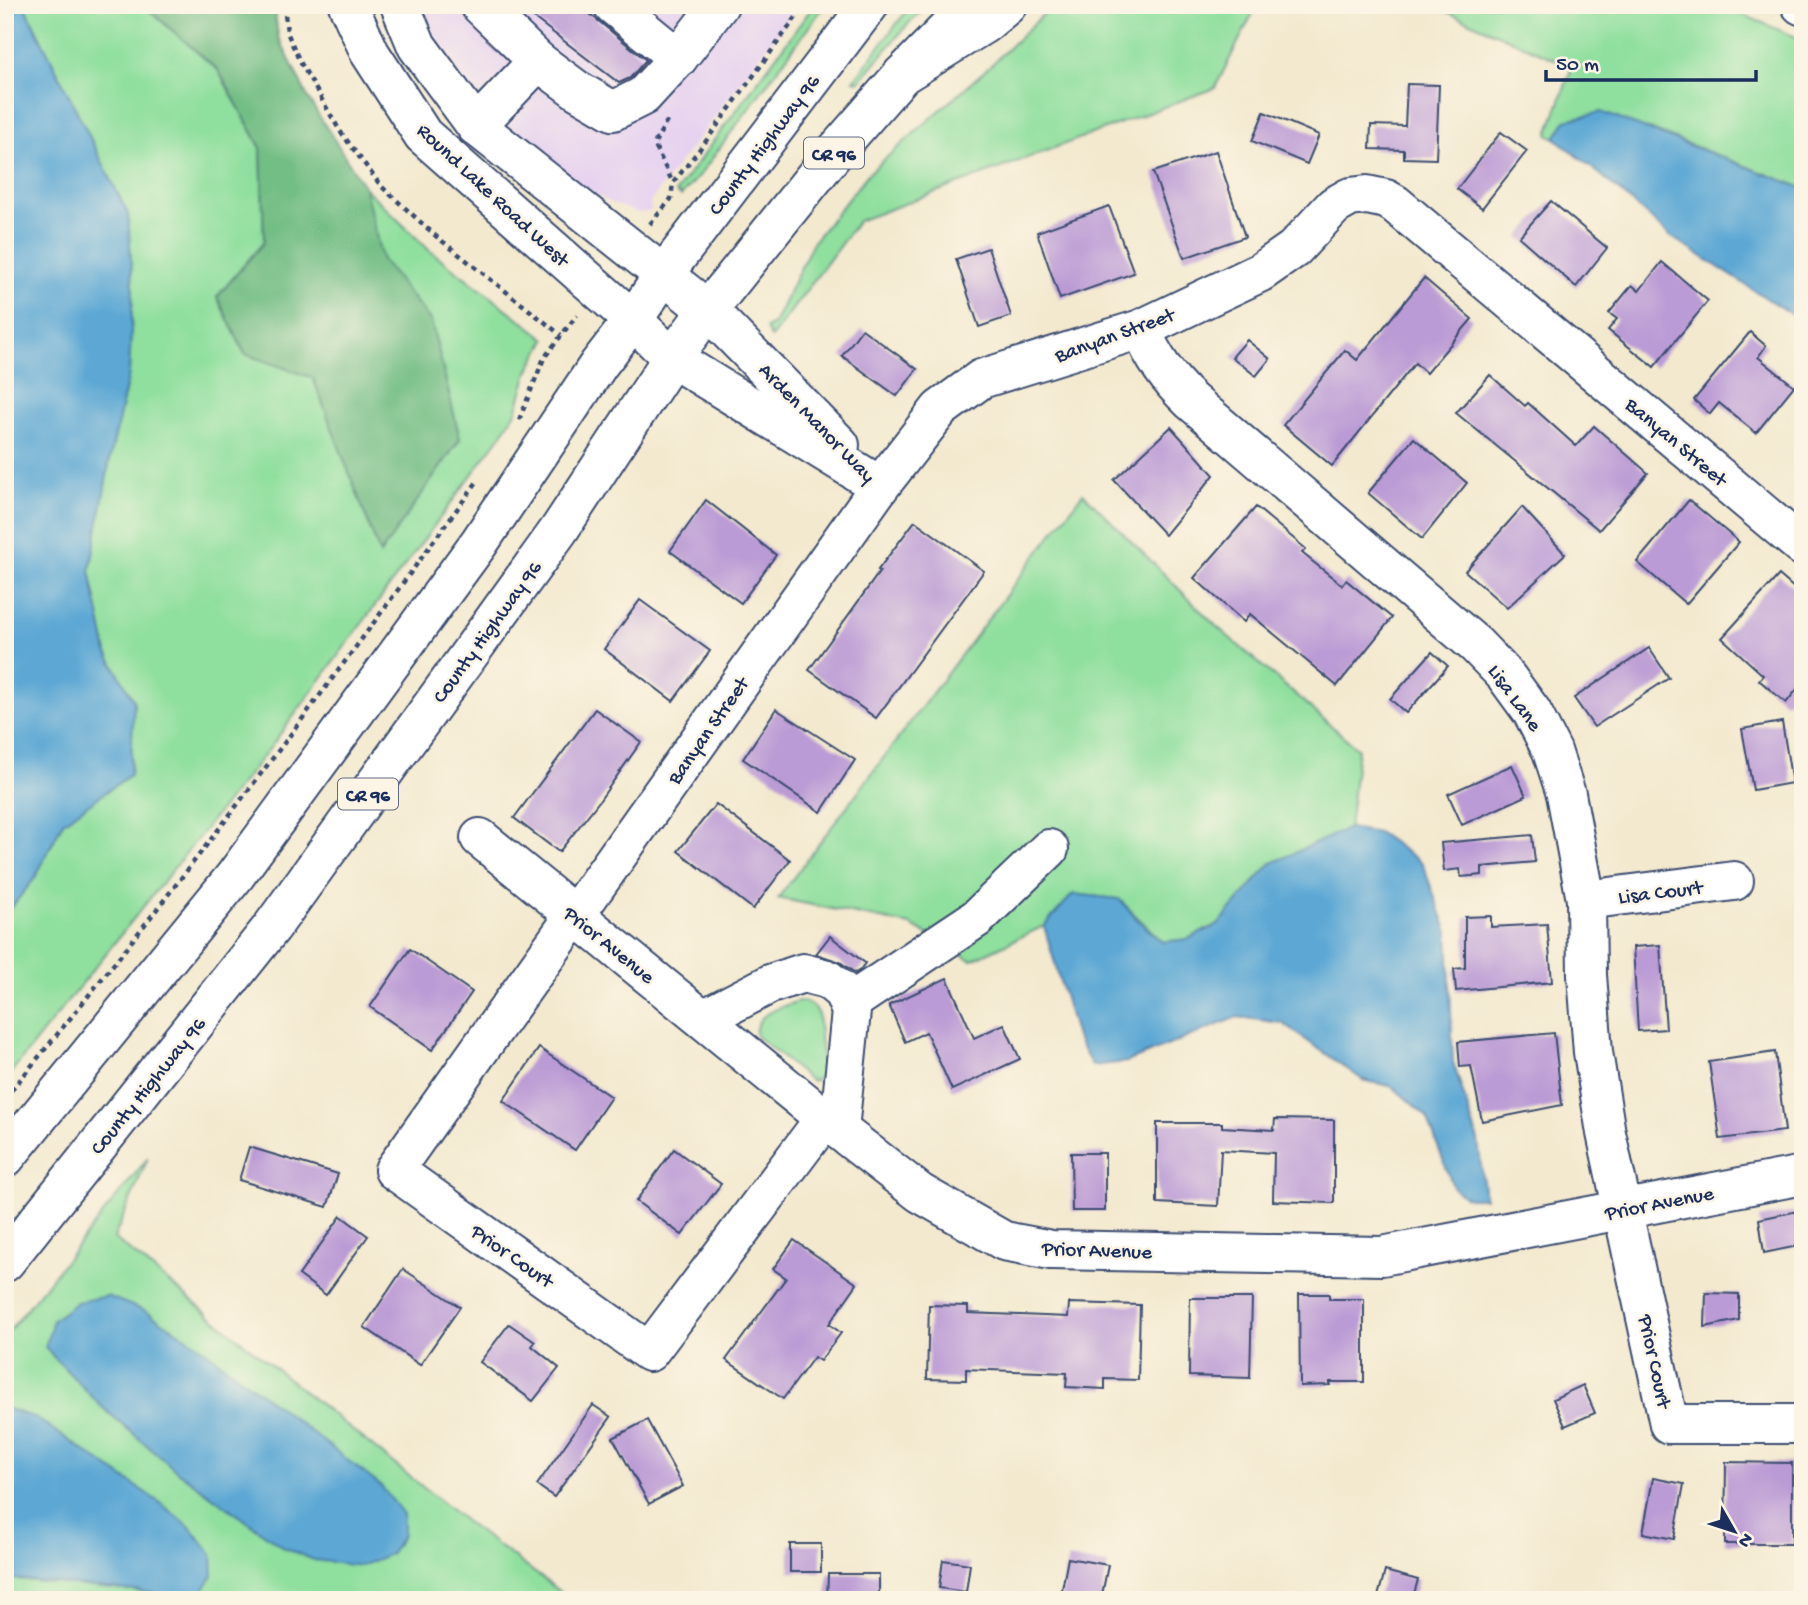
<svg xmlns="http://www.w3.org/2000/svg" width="1808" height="1605" viewBox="0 0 1808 1605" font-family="'Gochi Hand',sans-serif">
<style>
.built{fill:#e6d2f0}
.green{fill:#8fdf9e;stroke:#55877e;stroke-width:2;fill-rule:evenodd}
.forest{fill:#73be85;stroke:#477672;stroke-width:2}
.water{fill:#5ba7d4;stroke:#3b6b99;stroke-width:2}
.building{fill:#bb9bd5}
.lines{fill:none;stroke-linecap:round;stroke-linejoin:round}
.minor-casing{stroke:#3b4b6f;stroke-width:42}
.major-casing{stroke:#3b4b6f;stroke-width:42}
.highway-casing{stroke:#3b4b6f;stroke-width:42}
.path{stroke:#3b4b6f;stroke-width:4.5;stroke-dasharray:5 5;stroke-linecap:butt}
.minor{stroke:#fff;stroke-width:38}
.major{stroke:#fff;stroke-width:38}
.highway{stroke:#fff;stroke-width:38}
.labels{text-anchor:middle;stroke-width:5;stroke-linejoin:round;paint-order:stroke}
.shield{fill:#fcf5e5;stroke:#5e6a86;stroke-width:2}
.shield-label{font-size:19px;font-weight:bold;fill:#1b2f5e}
.street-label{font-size:21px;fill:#1b2f5e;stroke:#fcf5e5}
</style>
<rect width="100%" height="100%" fill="#fcf5e5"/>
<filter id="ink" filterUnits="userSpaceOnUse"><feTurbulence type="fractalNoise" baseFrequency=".0143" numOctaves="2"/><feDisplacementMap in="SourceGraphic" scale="14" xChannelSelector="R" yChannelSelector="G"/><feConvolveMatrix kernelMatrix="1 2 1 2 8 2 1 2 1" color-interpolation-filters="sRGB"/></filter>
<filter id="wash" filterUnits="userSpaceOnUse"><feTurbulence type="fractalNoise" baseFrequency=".00686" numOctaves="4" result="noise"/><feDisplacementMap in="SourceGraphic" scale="28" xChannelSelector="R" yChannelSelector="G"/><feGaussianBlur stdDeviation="1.57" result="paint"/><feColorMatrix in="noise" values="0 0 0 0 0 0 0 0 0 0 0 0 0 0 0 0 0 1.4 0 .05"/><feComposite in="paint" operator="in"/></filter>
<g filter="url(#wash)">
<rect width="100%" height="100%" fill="#f3e9cf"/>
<polygon class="built" points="414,5 799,5 650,202 651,211 639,213 613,204 562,176 469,95"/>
<g class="green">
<polygon points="24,5 143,5 218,70 261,148 264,242 217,297 245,354 313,377 380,553 460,439 431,321 381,260 365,188 429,250 546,339 528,372 516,412 499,438 273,744 5,1080 5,915 35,878 63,822 130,775 134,701 107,653 90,571 110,458 129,373 133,289 128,214"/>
<polygon points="814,5 825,5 699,176 681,196 676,192"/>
<polygon points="911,5 928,5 908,24 859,82 854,80"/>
<polygon points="1053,5 1257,5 1215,88 858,221 771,338 766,328 774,324 813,242 868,174 990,66"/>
<polygon points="1432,5 1720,5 1803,40 1803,188 1650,129 1566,120 1555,138 1548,134 1572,67"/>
<polygon points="1083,493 1216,626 1358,749 1349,828 1270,864 1219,924 1188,939 1163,942 1119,899 1073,894 1044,926 972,960 910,925 778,898"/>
<path d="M798,1001C807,1001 813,1005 818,1012L823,1071C820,1078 818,1081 811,1081L756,1036C752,1013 781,1008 798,1001Z"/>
<path d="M148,1158L114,1238L471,1526L572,1600H5V1578L174,1595L199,1594L190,1527L159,1502L36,1418L5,1408V1336ZM145,1311L197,1344L233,1372L284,1548L177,1471L101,1406Z"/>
</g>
<polygon class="forest" points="143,5 274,5 278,36 309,100 365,188 382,260 431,321 460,439 380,554 313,378 245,354 217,297 264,242 261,148 218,70"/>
<g class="water">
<polygon points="5,5 24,5 128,214 133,289 129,373 110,458 90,571 107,653 134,701 130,775 63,822 35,878 5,915"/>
<polygon points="1601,112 1803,188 1803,322 1670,236 1601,175 1555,138 1566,120"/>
<polygon points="1349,828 1379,833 1422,863 1448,932 1453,1062 1478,1140 1485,1198 1468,1198 1454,1189 1427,1117 1393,1087 1363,1080 1282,1023 1237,1017 1127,1062 1092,1066 1076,1037 1044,926 1073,894 1119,899 1138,920 1162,942 1188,939 1219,924 1270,864"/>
<polygon points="107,1296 145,1311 197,1344 381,1486 403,1514 403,1535 390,1554 361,1566 314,1560 284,1548 177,1471 101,1406 45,1348 53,1320 77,1302"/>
<polygon points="5,1408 36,1418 159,1502 190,1527 212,1554 213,1576 200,1594 174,1595 5,1578"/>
</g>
<g id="blocks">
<g class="building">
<polygon points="517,5 579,5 646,60 630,78 619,83"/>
<polygon points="1407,84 1439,85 1436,159 1404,158 1404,150 1370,149 1371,125 1405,126"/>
<polygon points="1264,112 1319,135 1307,164 1252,141"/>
<polygon points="1501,132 1527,151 1482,208 1457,189"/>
<polygon points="1216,151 1245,237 1184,258 1153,172"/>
<polygon points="1551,201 1607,248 1576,287 1519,237"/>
<polygon points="1109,206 1134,273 1060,299 1037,232"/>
<polygon points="988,248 1011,316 979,327 956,259"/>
<polygon points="1662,262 1708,301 1654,367 1608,330 1617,319 1609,313 1632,285 1639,291"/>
<polygon points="1424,278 1472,319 1426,373 1415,363 1332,466 1283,425 1345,350 1357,360"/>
<polygon points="862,329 917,369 897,396 842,356"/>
<polygon points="1750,332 1766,346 1758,357 1794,386 1756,433 1719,403 1710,414 1694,400"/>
<polygon points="1247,340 1270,359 1256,376 1232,357"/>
<polygon points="1490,375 1525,406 1528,403 1576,446 1594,426 1648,473 1599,530 1456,413"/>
<polygon points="1171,427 1214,475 1165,535 1114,480"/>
<polygon points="1414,438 1467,483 1422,539 1368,493"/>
<polygon points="706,500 776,555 741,603 670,551"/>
<polygon points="1689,500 1739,542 1686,604 1637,562"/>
<polygon points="1256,507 1306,549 1302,553 1342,585 1346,580 1392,618 1337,686 1250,614 1244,622 1194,578"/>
<polygon points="1522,507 1565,554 1507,608 1465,571"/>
<polygon points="915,521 984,571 876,718 809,670 880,571 878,570"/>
<polygon points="1779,575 1803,596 1803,682 1786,703 1759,680 1763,675 1722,638"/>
<polygon points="640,600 710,651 673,701 604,649"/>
<polygon points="1649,648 1669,678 1594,727 1574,698"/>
<polygon points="1432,652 1448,666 1406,713 1390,699"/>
<polygon points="595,709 641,742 600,800 559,852 514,818"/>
<polygon points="776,709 855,760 821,812 743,759"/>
<polygon points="1782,722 1792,783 1753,790 1742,729"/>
<polygon points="1512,765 1526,796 1462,825 1448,794"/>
<polygon points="716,804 790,860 753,909 678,851"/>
<polygon points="1532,835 1535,862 1482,867 1482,875 1461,877 1460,869 1444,871 1441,843"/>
<polygon points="1491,916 1491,927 1547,924 1552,982 1456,991 1454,969 1465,968 1465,917"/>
<polygon points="830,936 865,963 860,970 855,973 840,962 816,954"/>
<polygon points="1660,945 1666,1029 1638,1031 1633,947"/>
<polygon points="410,949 472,992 432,1050 370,1007"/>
<polygon points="947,978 974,1038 1004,1024 1020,1059 952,1090 926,1032 905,1042 889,1005"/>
<polygon points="1554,1033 1562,1105 1482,1121 1471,1066 1460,1067 1458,1042"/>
<polygon points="539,1048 611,1097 575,1150 503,1101"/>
<polygon points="1775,1052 1785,1131 1720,1139 1709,1062"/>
<polygon points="1275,1119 1334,1120 1334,1203 1273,1201 1274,1153 1221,1150 1218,1206 1157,1203 1157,1123 1222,1123 1222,1127 1274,1130"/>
<polygon points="249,1147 338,1174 327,1207 239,1180"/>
<polygon points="674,1149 721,1184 682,1235 636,1201"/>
<polygon points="1071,1153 1105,1153 1105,1211 1072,1211"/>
<polygon points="1803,1210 1803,1245 1764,1253 1759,1219"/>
<polygon points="341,1216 368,1236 326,1295 299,1275"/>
<polygon points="794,1240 857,1284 829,1324 841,1333 820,1361 814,1357 783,1399 726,1360 786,1278 773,1269"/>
<polygon points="403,1269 460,1307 420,1365 364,1327"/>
<polygon points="1706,1293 1739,1294 1739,1320 1705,1327"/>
<polygon points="1299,1294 1329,1294 1329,1299 1364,1299 1364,1382 1330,1382 1330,1385 1300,1386"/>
<polygon points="1190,1298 1252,1298 1250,1378 1189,1376"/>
<polygon points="1069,1303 1140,1305 1138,1380 1105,1379 1105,1389 1066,1387 1067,1373 966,1369 966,1380 927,1379 929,1305 968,1306 968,1313 1068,1317"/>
<polygon points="509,1324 535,1342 532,1346 559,1368 533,1401 480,1362"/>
<polygon points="1583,1385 1595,1413 1565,1426 1553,1399"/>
<polygon points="593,1405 611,1417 554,1497 537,1485"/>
<polygon points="647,1420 683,1486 649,1504 613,1438"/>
<polygon points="1726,1462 1792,1463 1792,1544 1725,1544"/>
<polygon points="1653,1478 1684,1484 1674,1539 1643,1533"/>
<rect x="790" y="1544" width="31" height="28"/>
<polygon points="1068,1558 1108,1565 1101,1600 1060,1600"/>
<polygon points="943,1560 970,1564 966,1592 939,1588"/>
<polygon points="1385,1571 1418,1580 1412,1600 1377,1600"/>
<polygon points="828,1574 879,1574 879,1600 827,1600"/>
</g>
</g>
</g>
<g filter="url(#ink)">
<use href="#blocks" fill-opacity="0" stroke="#3b4b6f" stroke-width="2"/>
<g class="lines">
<defs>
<g id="minor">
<polyline points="348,5 370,53 423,135 633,320 672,358 880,486"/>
<polyline points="400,5 417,46 476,126 708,310 840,445"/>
<polyline points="613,5 678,58"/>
<polyline points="538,61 577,90 613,111 643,96 678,58 719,5"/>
<polyline points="476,126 538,61 480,5"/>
<path d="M1141,329C1153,358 1168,379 1191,401L1476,645L1505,675L1532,712L1552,751L1566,794L1586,900L1587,975L1593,1052L1606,1133L1669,1424H1803"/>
<polyline points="480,838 839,1130 920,1193 1004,1241 1051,1250 1382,1256 1803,1175"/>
<polyline points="1586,900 1734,881"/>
<polyline points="848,1004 977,918 1049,849"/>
<polyline points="703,1019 770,984 803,973 827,979 843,992 851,1011 839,1130"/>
<polyline points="825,1118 649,1352 394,1170 880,486 940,409 981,379 1141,329 1261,272 1294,249 1334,206 1350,197 1367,195 1386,199 1395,204 1803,547"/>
</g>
<g id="major">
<polyline points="5,1158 235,876 479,543 599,364 633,320 664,274 869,5"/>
<polyline points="5,1262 272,927 559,530 672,358 708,310 833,154 902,75 971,5"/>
</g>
<g id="highway">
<polyline points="1801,5 1803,6"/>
<polyline points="902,75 984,24 1007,5"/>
</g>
</defs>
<use href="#minor" class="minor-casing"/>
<use href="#major" class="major-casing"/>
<use href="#highway" class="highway-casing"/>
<g class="path">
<polyline points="284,5 287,32 299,60 340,131 381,186 437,237 561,335"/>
<polyline points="667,121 654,144 673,183"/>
<polyline points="650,224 671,199 673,183 706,141 805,5"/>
<polyline points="519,420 544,358 577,315"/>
<path d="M5,1098C171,898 326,689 479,479"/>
</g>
<use href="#minor" class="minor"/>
<use href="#major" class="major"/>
<use href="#highway" class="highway"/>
</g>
</g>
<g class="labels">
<g class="shield">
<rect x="804" y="137.5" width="60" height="31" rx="5"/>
<rect x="338" y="778.5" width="60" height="31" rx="5"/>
</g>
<g class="shield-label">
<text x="834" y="160">CR 96</text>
<text x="368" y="801">CR 96</text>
</g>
<g class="street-label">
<text transform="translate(763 144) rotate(-53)" y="7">County Highway 96</text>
<text transform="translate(494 194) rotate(43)" y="7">Round Lake Road West</text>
<text transform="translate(1114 334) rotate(-20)" y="7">Banyan Street</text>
<text transform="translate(818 422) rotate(46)" y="7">Arden Manor Way</text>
<text transform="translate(1677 441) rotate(40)" y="7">Banyan Street</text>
<text transform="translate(486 631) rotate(-54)" y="7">County Highway 96</text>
<text transform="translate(1516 697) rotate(54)" y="7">Lisa Lane</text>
<text transform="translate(707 730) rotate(-55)" y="7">Banyan Street</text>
<text transform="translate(1660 891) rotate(-7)" y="7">Lisa Court</text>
<text transform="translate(610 944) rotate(39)" y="7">Prior Avenue</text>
<text transform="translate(147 1085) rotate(-51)" y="7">County Highway 96</text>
<text transform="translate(1659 1202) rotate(-11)" y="7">Prior Avenue</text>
<text transform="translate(1097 1249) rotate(2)" y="7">Prior Avenue</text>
<text transform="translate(513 1255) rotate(35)" y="7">Prior Court</text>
<text transform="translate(1656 1361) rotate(78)" y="7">Prior Court</text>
</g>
</g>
<rect width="1808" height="1605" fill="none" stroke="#fcf5e5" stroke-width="28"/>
<g transform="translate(1734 1531) rotate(129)" stroke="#fcf5e5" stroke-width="5" paint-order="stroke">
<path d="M0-5L12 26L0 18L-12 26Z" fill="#1b2f5e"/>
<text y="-10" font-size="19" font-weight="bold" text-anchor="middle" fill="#1b2f5e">N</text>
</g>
<path d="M1546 70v10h210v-10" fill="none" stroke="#1b2f5e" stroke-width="3.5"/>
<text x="1556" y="70" font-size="21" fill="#1b2f5e" stroke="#fcf5e5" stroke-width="5" paint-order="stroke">50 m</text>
</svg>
